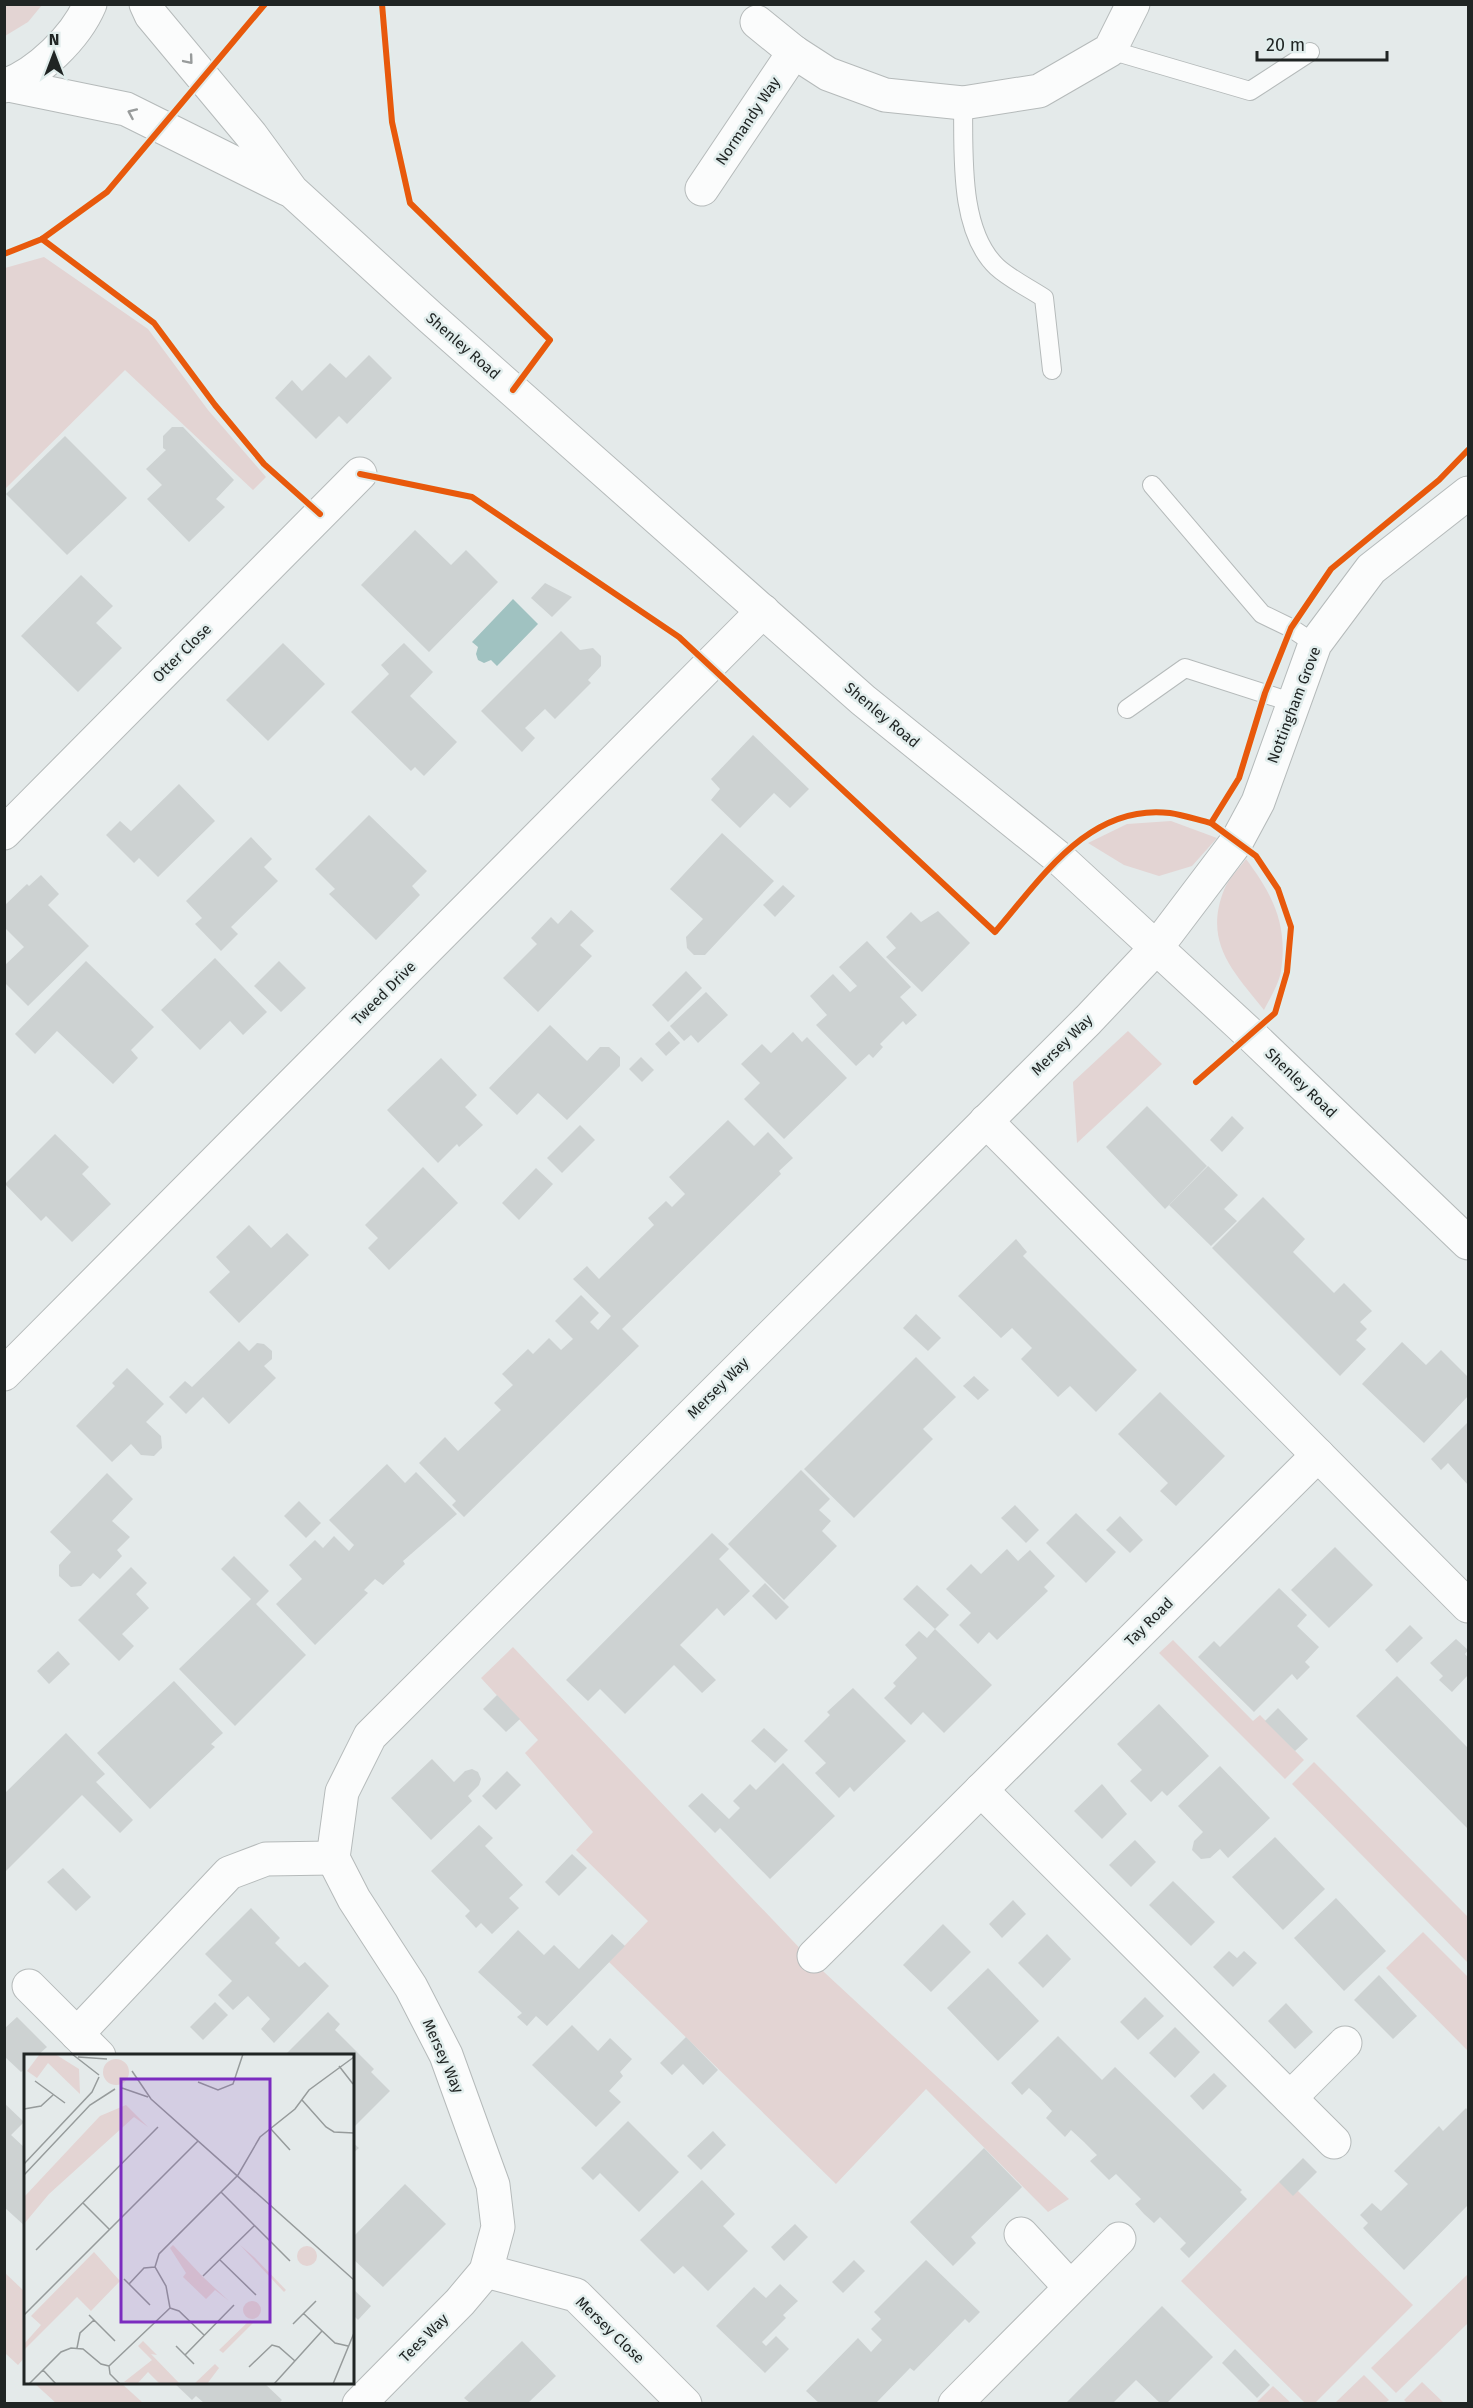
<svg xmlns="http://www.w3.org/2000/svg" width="1473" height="2408" viewBox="0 0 1473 2408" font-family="'Fira Sans',sans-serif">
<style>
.green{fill:#e3d4d3}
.water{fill:#a0c2c1}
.building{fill:#cdd2d2}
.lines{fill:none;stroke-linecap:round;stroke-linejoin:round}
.lane-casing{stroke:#b5baba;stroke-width:20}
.street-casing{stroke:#b5baba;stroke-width:35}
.secondary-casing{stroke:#b5baba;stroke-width:35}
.highway-casing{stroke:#b5baba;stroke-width:35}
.lane{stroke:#fbfcfc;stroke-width:18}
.street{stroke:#fbfcfc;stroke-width:33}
.secondary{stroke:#fbfcfc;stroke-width:33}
.highway{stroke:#fbfcfc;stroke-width:33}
.cycleway-casing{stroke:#e1edec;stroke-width:10}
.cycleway{stroke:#e8590c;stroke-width:6}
.oneway{stroke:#989b9b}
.labels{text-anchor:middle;stroke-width:5;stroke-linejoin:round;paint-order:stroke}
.street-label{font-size:15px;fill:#202524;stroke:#e1edec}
.inset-road{fill:none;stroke:#969b9b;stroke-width:1.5}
.view{fill:#7b2cbf;fill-opacity:0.15;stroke:#7b2cbf;stroke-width:3}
.inset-edge{fill:none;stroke:#202524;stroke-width:3}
</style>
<rect width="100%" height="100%" fill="#e4eaea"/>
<g class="green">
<polygon points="4,5 5,4 42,5 28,22 5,36"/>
<polygon points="44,257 148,329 208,410 266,477 253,490 125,370 5,489 5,268"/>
<polygon points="1171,821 1217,838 1192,866 1159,876 1124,865 1088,843 1127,824"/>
<path d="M1246,859C1273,895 1288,925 1281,971C1279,984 1270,998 1264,1010C1234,972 1203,943 1224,890C1228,879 1239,869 1246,859Z"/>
<polygon points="1128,1031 1162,1064 1077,1143 1073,1082"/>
<polygon points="1173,1640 1253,1721 1260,1715 1304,1760 1285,1779 1159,1653"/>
<polygon points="513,1647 811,1960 1069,2199 1048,2212 926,2089 836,2184 609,1962 648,1921 576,1850 593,1832 525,1753 538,1740 481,1678"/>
<polygon points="1314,1762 1468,1917 1468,1963 1292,1784"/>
<polygon points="1423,1932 1468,1977 1468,2051 1386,1968"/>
<polygon points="1279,2182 1298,2191 1413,2305 1315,2403 1305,2403 1181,2281"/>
<polygon points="4,2272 25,2292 25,2357 18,2365 5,2353"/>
<polygon points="1468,2274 1468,2323 1396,2393 1371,2368"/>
<polygon points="1364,2375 1389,2400 1385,2403 1335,2403"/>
<polygon points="1422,2382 1444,2403 1407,2403 1404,2400"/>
<polygon points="34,2383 121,2383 143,2403 56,2403"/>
<polygon points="1273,2386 1291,2403 1256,2403"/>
</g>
<polygon class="water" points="513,599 538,624 497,666 491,660 484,663 478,660 476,654 478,647 472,642"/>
<g class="building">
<polygon points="369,355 392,378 347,424 339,416 316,439 275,398 292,380 302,391 330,363 346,378"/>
<polygon points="172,427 183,427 234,480 216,499 225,507 189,542 147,499 162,485 146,469 166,450 163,448 163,436"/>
<polygon points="65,436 127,498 67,555 6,494"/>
<polygon points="415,530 451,565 466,550 498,582 429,652 361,585"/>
<polygon points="81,575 113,606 96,623 122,648 78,692 21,636"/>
<polygon points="545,583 572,597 552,617 531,598"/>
<polygon points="561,631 580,650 593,648 601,656 601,666 588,680 591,683 555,719 545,709 525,728 535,738 522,752 481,711"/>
<polygon points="283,643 325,684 268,741 226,700"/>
<polygon points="404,643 433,672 410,696 457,742 424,776 415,767 411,771 351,712 389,674 381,665"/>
<polygon points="753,735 809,789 790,808 774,793 740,828 711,800 720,789 711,779"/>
<polygon points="179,784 215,821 158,877 139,858 134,863 106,835 120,821 131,831"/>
<polygon points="369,815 427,871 412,886 420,895 376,940 329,894 335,889 315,869"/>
<polygon points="722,833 774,881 705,955 694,955 687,948 686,937 703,919 670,889"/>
<polygon points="251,837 272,859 264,867 278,881 231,927 238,934 221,951 195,924 202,918 186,901"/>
<polygon points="41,875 59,894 48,905 89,946 28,1006 4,982 4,966 24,947 4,927 4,906 27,884 29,886"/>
<polygon points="783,885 795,896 775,917 763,905"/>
<polygon points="571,910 594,931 580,945 592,956 538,1012 503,978 537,944 531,938 551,917 558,924"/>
<polygon points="938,911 970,943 922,992 886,957 896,948 886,937 911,912 921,922"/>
<polygon points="867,941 911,987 900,997 917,1015 906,1025 903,1021 880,1044 883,1047 873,1058 869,1054 856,1066 816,1025 827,1015 810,996 833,974 850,992 857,986 839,967"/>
<polygon points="215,958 267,1012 243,1035 230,1021 200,1050 161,1010"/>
<polygon points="86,961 154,1027 131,1050 138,1058 113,1084 57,1031 35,1054 15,1034"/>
<polygon points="279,961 306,988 281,1012 254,986"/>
<polygon points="686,971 702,988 668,1022 652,1005"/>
<polygon points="706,992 728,1015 698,1043 691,1035 684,1041 670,1026"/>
<polygon points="550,1025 587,1061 600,1047 609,1047 620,1057 620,1066 567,1120 538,1093 517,1115 489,1088"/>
<polygon points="669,1031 680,1043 666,1056 655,1044"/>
<polygon points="793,1032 802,1042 807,1037 847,1078 784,1139 744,1099 760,1083 741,1064 762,1044 771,1053"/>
<polygon points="641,1057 654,1070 642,1082 629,1069"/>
<polygon points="441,1058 477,1095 465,1107 483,1125 459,1147 457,1144 438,1163 387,1110"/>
<polygon points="1147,1106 1207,1166 1165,1209 1106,1147"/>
<polygon points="1232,1116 1244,1128 1222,1152 1210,1140"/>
<polygon points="728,1120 754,1146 768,1132 793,1158 779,1171 781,1174 622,1329 639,1346 464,1517 452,1505 456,1501 419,1463 445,1437 458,1451 501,1410 494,1403 513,1385 502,1374 528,1349 533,1354 549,1338 561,1350 573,1339 555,1321 581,1295 599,1313 590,1322 598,1330 611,1316 573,1279 587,1266 599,1279 654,1225 648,1218 666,1201 672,1207 685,1194 669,1177"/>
<polygon points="580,1125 595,1140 562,1173 547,1158"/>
<polygon points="55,1134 89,1167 82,1174 111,1204 72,1242 46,1216 41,1221 5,1184"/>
<polygon points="1208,1166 1238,1195 1224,1209 1237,1221 1211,1246 1169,1205"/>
<polygon points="423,1167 458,1203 389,1270 368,1248 378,1238 365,1225"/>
<polygon points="536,1168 553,1184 519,1220 502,1203"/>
<polygon points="1263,1197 1305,1239 1293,1252 1334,1293 1344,1283 1372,1311 1360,1322 1367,1329 1356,1340 1366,1349 1340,1376 1212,1248"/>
<polygon points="249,1225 271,1248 287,1233 309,1255 239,1323 209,1292 230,1272 216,1257"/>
<polygon points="1016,1239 1027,1252 1023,1256 1137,1370 1096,1412 1070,1386 1058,1397 1021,1359 1032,1348 1012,1328 1001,1338 958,1296"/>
<polygon points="916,1314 941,1338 928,1351 903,1328"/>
<polygon points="239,1341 249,1351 257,1343 264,1344 272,1351 272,1359 264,1366 276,1378 229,1424 203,1397 186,1414 169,1397 185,1381 192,1387"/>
<polygon points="1402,1342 1426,1365 1441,1350 1468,1377 1468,1396 1424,1443 1362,1384"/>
<polygon points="916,1357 956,1397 923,1429 933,1439 854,1518 804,1469"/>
<polygon points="127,1368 164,1404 146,1422 161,1436 162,1448 154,1456 141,1455 131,1444 112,1462 76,1426 115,1386 112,1383"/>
<polygon points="974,1376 989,1390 978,1400 963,1386"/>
<polygon points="1160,1392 1225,1456 1176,1506 1160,1491 1168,1483 1118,1434"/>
<polygon points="1468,1422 1468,1485 1448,1463 1441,1470 1431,1459"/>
<polygon points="387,1464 405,1483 416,1472 457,1514 403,1561 405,1564 383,1585 375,1579 364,1590 368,1593 315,1645 276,1604 302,1579 289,1565 315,1540 323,1548 334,1536 349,1551 354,1545 329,1520"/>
<polygon points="801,1470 830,1499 819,1510 831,1521 822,1531 837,1546 784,1600 728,1544"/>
<polygon points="107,1473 133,1499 112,1521 130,1537 117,1550 122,1556 100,1579 93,1573 81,1586 71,1587 59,1576 59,1565 71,1552 50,1532"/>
<polygon points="299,1501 321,1523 306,1538 284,1516"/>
<polygon points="1015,1505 1039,1530 1026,1543 1001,1518"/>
<polygon points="1076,1513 1116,1552 1086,1583 1046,1543"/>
<polygon points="1120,1516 1143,1540 1130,1553 1106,1530"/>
<polygon points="712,1533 729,1549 719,1559 750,1591 724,1616 717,1608 680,1645 716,1680 702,1693 674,1665 625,1714 600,1689 588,1701 566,1680"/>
<polygon points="1335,1547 1373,1585 1329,1628 1291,1590"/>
<polygon points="1007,1549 1018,1561 1030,1550 1055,1576 1044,1587 1048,1591 997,1640 989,1632 978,1644 959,1625 971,1613 946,1589 971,1564 981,1574"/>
<polygon points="234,1556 269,1591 256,1604 306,1655 235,1726 179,1669 251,1599 221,1569"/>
<polygon points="131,1567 147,1583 136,1594 149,1608 122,1634 134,1646 119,1661 78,1620"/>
<polygon points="765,1583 789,1607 776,1620 752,1596"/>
<polygon points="917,1585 949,1615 935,1629 903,1599"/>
<polygon points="1279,1588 1307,1615 1297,1626 1319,1647 1305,1662 1310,1667 1297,1680 1292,1674 1254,1712 1198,1657 1214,1641 1220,1647"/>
<polygon points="1410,1625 1423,1638 1397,1663 1385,1650"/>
<polygon points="935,1629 992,1685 944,1733 923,1712 911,1725 884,1698 896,1686 893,1683 917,1658 905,1645 919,1631 927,1638"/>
<polygon points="1456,1639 1468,1650 1465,1654 1468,1658 1468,1675 1452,1692 1439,1680 1443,1676 1430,1663"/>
<polygon points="58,1651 70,1664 49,1684 37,1671"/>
<polygon points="1397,1676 1468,1748 1468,1829 1356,1716"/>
<polygon points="174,1681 223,1733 211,1744 215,1747 150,1809 97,1753"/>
<polygon points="853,1688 906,1741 854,1792 850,1787 839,1798 815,1773 826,1763 804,1741 830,1715 827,1712"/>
<polygon points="497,1695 520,1719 506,1732 483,1709"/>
<polygon points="1159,1704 1209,1756 1167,1796 1162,1791 1151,1802 1130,1781 1142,1770 1117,1744"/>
<polygon points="1278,1708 1308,1739 1295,1751 1265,1721"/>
<polygon points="764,1728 788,1750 775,1763 751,1741"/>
<polygon points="66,1733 105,1774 96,1782 133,1820 120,1833 82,1795 4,1873 4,1794"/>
<polygon points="432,1759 454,1782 465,1771 472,1769 478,1772 481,1779 479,1785 468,1796 472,1801 431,1840 391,1798"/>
<polygon points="783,1763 835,1816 770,1879 720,1828 715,1833 688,1806 702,1793 729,1819 740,1808 733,1801 750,1784 756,1790"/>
<polygon points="1220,1766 1270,1818 1228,1858 1220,1849 1210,1858 1201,1859 1192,1850 1194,1841 1203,1832 1178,1806"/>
<polygon points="507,1771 521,1785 496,1810 482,1796"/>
<polygon points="1102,1784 1127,1814 1102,1839 1074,1811"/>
<polygon points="479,1825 493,1838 485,1846 523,1885 509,1898 519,1908 492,1934 481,1923 476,1928 465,1916 470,1911 431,1871"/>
<polygon points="1275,1837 1325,1889 1283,1930 1232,1877"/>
<polygon points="1135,1840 1156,1862 1131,1887 1109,1865"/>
<polygon points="572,1854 587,1868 559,1896 545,1882"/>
<polygon points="63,1868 91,1897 76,1911 47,1882"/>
<polygon points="1173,1881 1215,1922 1191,1946 1149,1905"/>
<polygon points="1336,1898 1386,1951 1344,1991 1294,1938"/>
<polygon points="1013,1900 1026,1914 1002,1938 989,1924"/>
<polygon points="251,1908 280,1938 275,1943 299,1967 305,1962 329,1986 274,2043 261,2029 270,2019 248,1996 233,2010 218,1995 232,1981 205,1954"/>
<polygon points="943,1924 971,1952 931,1992 903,1965"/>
<polygon points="518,1930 544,1955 554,1945 579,1969 612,1934 625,1946 547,2026 536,2016 527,2026 517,2017 522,2013 478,1972"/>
<polygon points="1047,1934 1071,1959 1043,1988 1018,1963"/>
<polygon points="1229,1951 1237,1958 1244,1951 1257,1963 1233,1987 1213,1967"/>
<polygon points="988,1968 1039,2021 998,2061 947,2008"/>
<polygon points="1379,1975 1417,2016 1393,2039 1354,2000"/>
<polygon points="1145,1997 1164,2016 1138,2040 1120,2022"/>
<polygon points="215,2002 228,2015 203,2040 190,2027"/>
<polygon points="1286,2003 1313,2032 1295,2049 1268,2021"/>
<polygon points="328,2012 340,2024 335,2030 374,2069 371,2072 390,2091 352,2129 352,2055 285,2055"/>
<polygon points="17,2017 47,2047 38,2055 26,2055 26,2068 21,2072 4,2056 4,2029"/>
<polygon points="572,2025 598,2051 610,2038 632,2059 620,2072 623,2076 609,2091 621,2102 596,2127 532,2065"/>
<polygon points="1175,2027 1200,2052 1175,2078 1149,2053"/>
<polygon points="1058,2036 1102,2080 1115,2067 1242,2190 1240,2192 1247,2199 1189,2258 1180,2249 1186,2243 1160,2217 1154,2223 1144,2214 1135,2204 1141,2199 1116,2174 1109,2180 1090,2161 1097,2155 1084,2142 1071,2130 1065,2137 1046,2118 1052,2111 1040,2098 1029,2088 1022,2095 1011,2083"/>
<polygon points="686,2037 718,2070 703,2085 683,2064 672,2075 660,2063"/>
<polygon points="1214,2073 1227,2086 1203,2110 1190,2096"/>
<polygon points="4,2103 24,2122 11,2135 26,2149 26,2227 4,2207"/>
<polygon points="1466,2108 1468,2111 1468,2205 1404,2270 1363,2228 1368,2223 1360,2215 1372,2203 1381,2211 1408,2184 1394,2171 1439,2126 1443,2131"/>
<polygon points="628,2121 679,2172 639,2212 600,2173 593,2180 581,2168"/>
<polygon points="713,2131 726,2145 701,2170 687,2156"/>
<polygon points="352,2142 359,2148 352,2154"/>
<polygon points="984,2148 1022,2187 971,2237 976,2243 953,2266 910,2222"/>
<polygon points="1303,2158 1317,2172 1293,2196 1279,2182"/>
<polygon points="702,2180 735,2214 723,2226 748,2251 708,2291 683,2266 674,2274 640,2240"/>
<polygon points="405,2184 446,2224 383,2287 352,2258 352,2238"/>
<polygon points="795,2224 808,2237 784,2261 771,2247"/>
<polygon points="854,2260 865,2271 843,2293 832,2282"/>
<polygon points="926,2260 980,2312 969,2323 965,2319 914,2371 910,2368 876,2403 819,2403 806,2391 858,2338 871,2352 882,2340 871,2329 881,2319 874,2312"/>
<polygon points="780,2284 798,2301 783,2315 786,2318 762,2342 766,2346 776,2336 789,2349 765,2373 716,2326 754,2287 766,2298"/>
<polygon points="352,2288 371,2306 358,2320 352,2314"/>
<polygon points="1162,2306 1213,2357 1167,2403 1160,2403 1136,2380 1113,2403 1066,2403"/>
<polygon points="522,2341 556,2376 528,2403 470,2403 464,2398"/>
<polygon points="1235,2349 1270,2385 1257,2398 1222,2363"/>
<polygon points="173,2382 263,2382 282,2400 279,2403 204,2403 196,2396 192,2400"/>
</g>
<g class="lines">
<defs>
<g id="lane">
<polyline points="1110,50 1250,91 1310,52"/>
<path d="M963,103C964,152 958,230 997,267C1010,279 1029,288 1044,298L1052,370"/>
<polyline points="1152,485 1262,614 1291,628 1315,644"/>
<polyline points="1127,709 1185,668 1294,703"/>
</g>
<g id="street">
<polyline points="757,22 794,52 828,74 885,95 963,103 1039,91 1110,50 1133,4"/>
<polyline points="702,189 794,52"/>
<polyline points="4,833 360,474"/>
<polyline points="986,1121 1468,1606"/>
<polyline points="4,1374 763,611"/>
<polyline points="981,1790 1334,2142"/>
<polyline points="814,1956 1318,1455"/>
<polyline points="29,1986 99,2056"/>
<polyline points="77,2034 229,1873 266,1859 333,1858"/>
<polyline points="1290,2098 1345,2043"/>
<polyline points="1021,2234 1070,2287"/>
<polyline points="486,2271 576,2295 685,2404"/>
<polyline points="359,2404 460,2302 486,2271 498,2227 493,2185 446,2055 411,1987 354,1899 333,1858 342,1792 370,1736 1088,1020 1156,948 1237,841 1258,802 1315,644 1371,569 1468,493"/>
<polyline points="955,2404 1119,2239"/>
</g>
<g id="secondary">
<polyline points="146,4 151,15 251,135 292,191 430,317 863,700 1059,858 1252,1036 1468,1243"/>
<polyline points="9,85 126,109 287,189"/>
</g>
<path id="highway" d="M4,86C38,74 76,37 90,4"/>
</defs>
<use href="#lane" class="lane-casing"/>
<use href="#street" class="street-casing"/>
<use href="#secondary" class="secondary-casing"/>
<use href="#highway" class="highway-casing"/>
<use href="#lane" class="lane"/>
<use href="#street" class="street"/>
<use href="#secondary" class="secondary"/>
<use href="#highway" class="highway"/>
<defs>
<g id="cycleway">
<polyline points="382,4 392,122 410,203 550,340 513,390"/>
<polyline points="42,239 154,323 215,405 264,464 320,514"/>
<polyline points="4,254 42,239 107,192 265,4"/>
<path d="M360,474L472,497L679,637L995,932C1041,879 1089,803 1170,813C1184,815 1198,820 1211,823L1239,778L1265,693L1291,628L1331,569L1439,480L1468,450"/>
<polyline points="1196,1082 1275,1013 1287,972 1291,927 1278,889 1256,856 1211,823"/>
</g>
</defs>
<use href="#cycleway" class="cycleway-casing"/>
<use href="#cycleway" class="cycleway"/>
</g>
<defs><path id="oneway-chevron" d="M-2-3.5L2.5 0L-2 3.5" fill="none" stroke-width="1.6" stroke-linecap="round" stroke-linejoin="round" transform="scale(1.5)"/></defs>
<g class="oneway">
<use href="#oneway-chevron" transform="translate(189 60) rotate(50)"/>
<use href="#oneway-chevron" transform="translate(132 113) rotate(-156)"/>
</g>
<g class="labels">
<g class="street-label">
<text transform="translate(748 121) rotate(-56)" y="5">Normandy Way</text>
<text transform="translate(463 346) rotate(41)" y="5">Shenley Road</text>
<text transform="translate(182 653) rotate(-45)" y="5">Otter Close</text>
<text transform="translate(1294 705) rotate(-69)" y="5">Nottingham Grove</text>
<text transform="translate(882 715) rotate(40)" y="5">Shenley Road</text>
<text transform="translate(384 993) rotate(-45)" y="5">Tweed Drive</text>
<text transform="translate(1062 1045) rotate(-45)" y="5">Mersey Way</text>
<text transform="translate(1301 1083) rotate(44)" y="5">Shenley Road</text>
<text transform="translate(718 1388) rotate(-45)" y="5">Mersey Way</text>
<text transform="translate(1149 1622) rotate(-45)" y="5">Tay Road</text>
<text transform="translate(443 2056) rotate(66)" y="5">Mersey Way</text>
<text transform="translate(610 2330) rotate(44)" y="5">Mersey Close</text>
<text transform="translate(424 2338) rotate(-45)" y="5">Tees Way</text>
</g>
</g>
<g transform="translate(24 2054)">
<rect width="330" height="330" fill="#e4eaea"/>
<path d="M31,0L55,15L56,40L24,9L13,24L3,17L15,1ZM79 18a13 13 0 1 1 26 0a13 13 0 1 1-26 0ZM102,51L124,73L110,63L25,140L0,170V143L76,62ZM149,191L179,223L205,247L191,236L182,245L159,223L162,219L146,194ZM216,191L230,203L262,236L260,238ZM273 202a10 10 0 1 1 20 0a10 10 0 1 1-20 0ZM70,198L96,227L67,257L53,243L0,296V290L17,271L7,262ZM219 256a9 9 0 1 1 18 0a9 9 0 1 1-18 0ZM226,266L229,269L199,299L195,296ZM119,287L133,301L127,300L156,330H136L124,318L113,330L100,328L128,306L114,292ZM191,310L195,314L183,330L171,329Z" fill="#e3d4d3"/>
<path class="inset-road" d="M48,0L75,21M219,0H247M54,3L83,5M315,12L329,30M108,17L127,45L330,226M11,27L41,49M174,28L194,36L209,30L219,0M98,34L124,43M278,46L302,73L310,78L330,79M0,55L17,52L29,41M246,74L266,96M0,110L68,38L75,23M0,121L66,51L91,35M197,138L266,207M59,149L86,176M12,196L134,73M196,206L232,241M179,222L230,172M100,225L126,251M105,230L120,214L131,213M146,254L142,232L131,213L135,200L214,121L236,83L271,55L285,36L330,3M146,254L155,257L180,281M279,259L311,289L324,292M0,261L174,87M65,261L91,287M269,270L292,247M152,292L170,310M53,294L56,279L70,266M161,301L210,251M85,312L146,254M85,312L86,320L96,330M225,313L248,291L255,293L271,307M19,316L32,330M5,330L37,298L47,294L59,295L77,310L85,312M250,330L298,277M309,330L330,279"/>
<path class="view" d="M97,25H246V268H97Z"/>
<rect width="330" height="330" class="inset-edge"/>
</g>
<rect width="1473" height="2408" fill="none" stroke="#202524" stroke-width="12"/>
<g transform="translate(54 54)" stroke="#e1edec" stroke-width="4.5" paint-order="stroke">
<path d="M0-4.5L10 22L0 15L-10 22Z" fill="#202524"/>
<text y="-9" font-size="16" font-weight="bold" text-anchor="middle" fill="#202524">N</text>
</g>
<path d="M1257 51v9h130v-9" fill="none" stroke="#202524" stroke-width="3"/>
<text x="1266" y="51" font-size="18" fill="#202524" stroke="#e1edec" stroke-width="4.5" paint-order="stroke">20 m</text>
</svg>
